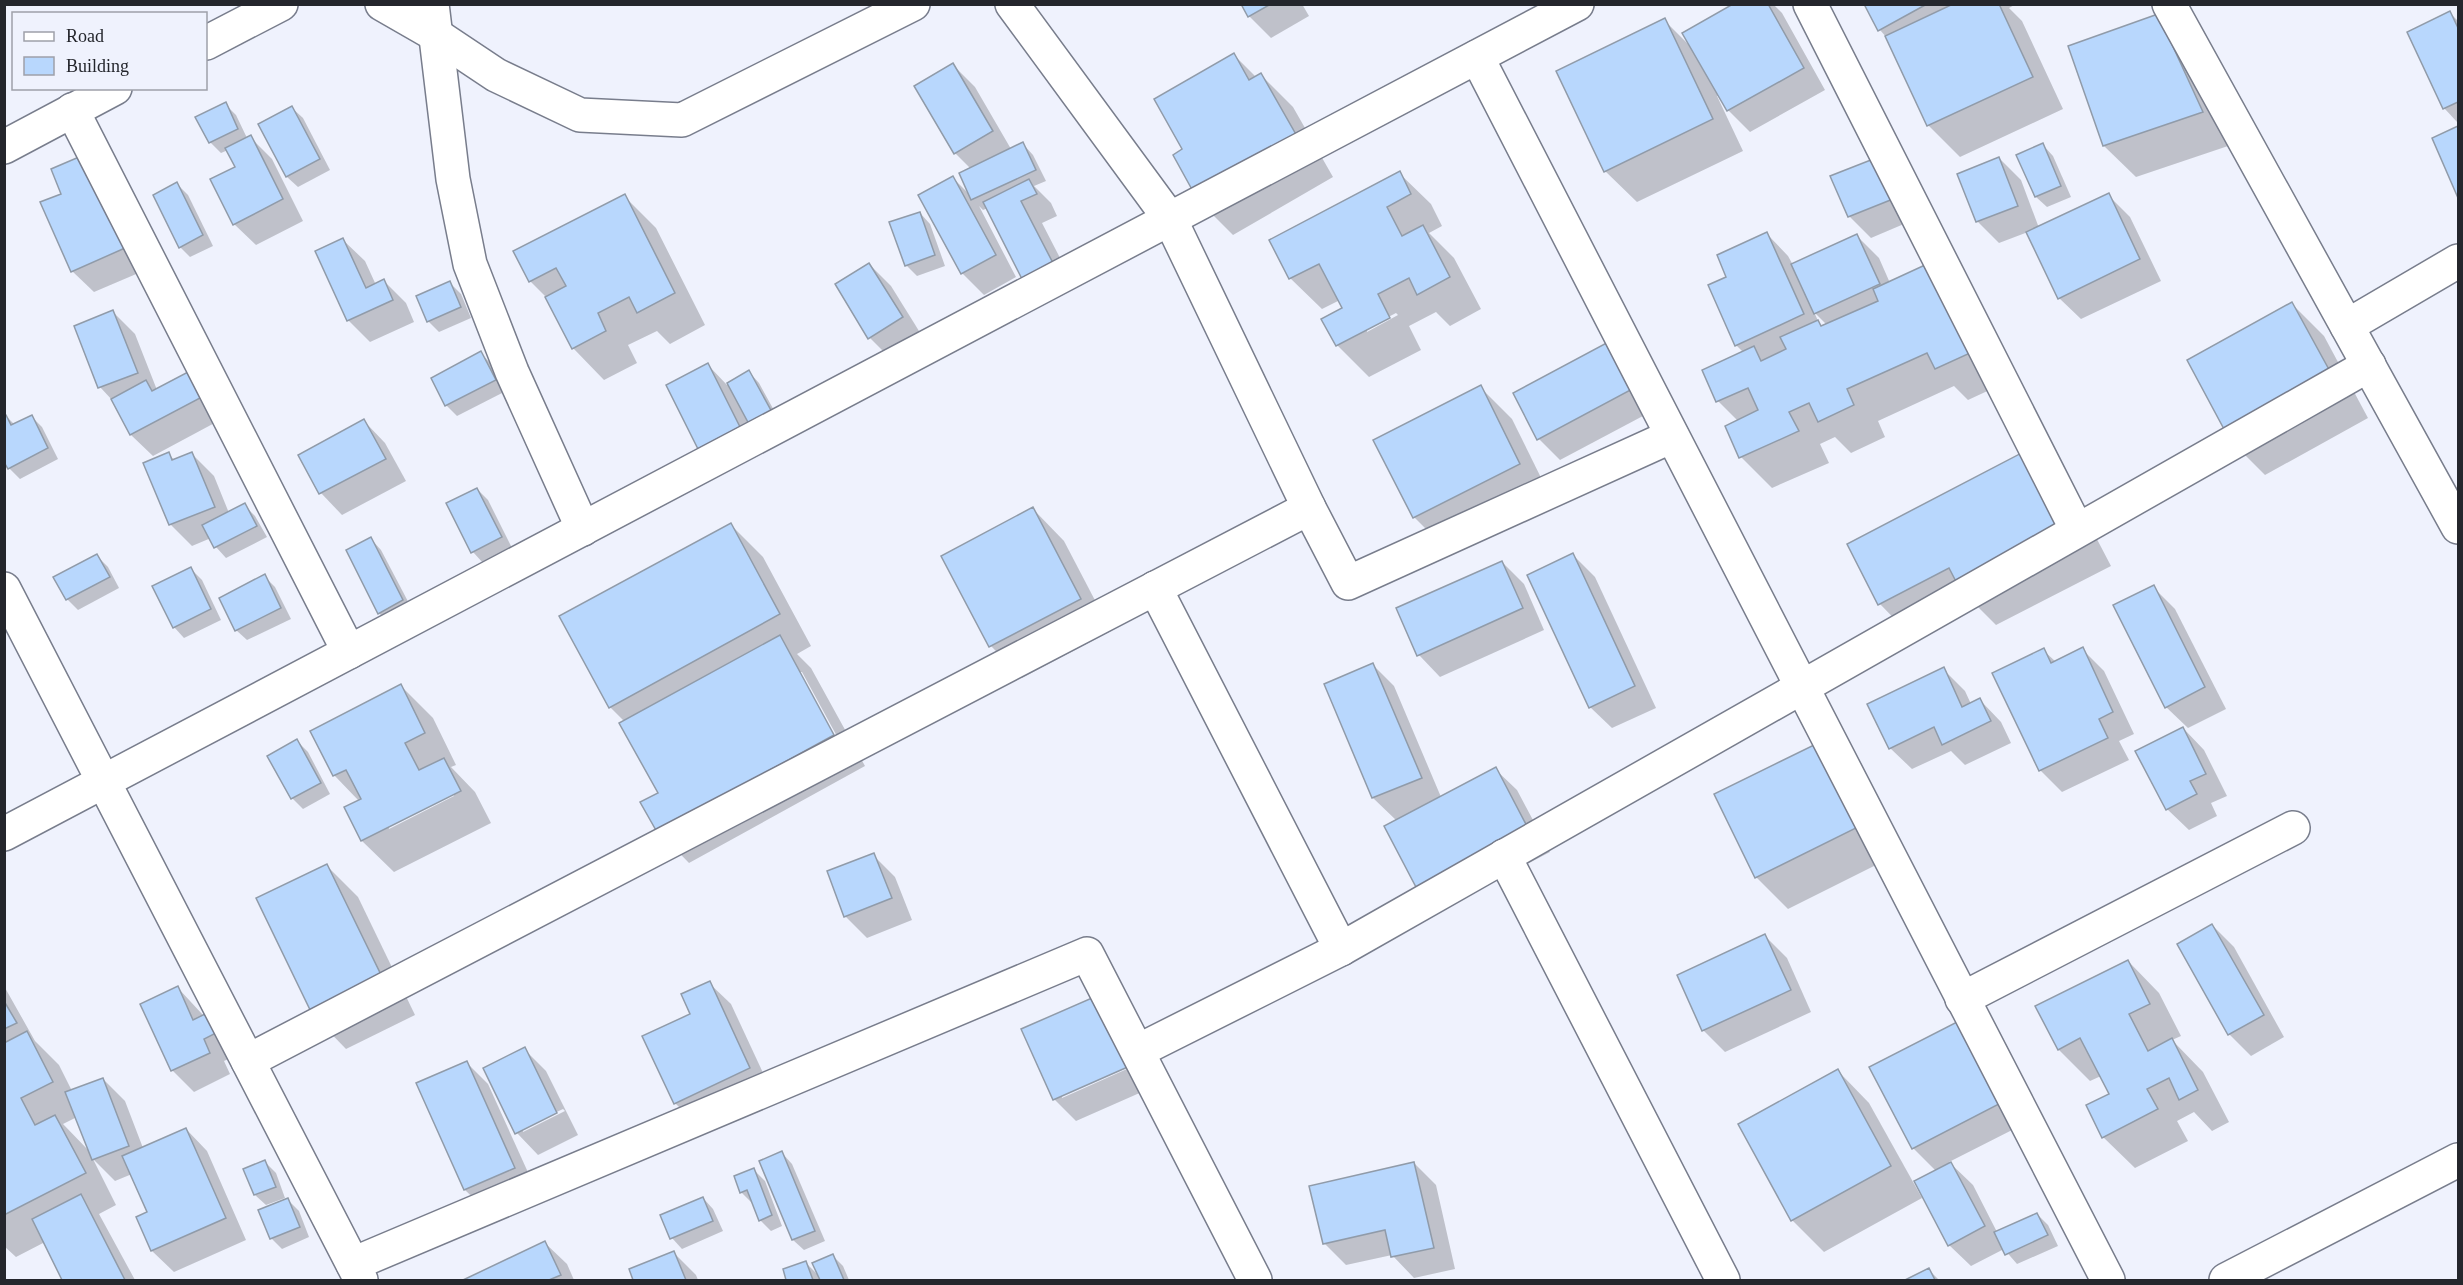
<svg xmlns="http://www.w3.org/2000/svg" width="2463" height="1285" viewBox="0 0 2463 1285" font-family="'Times New Roman',serif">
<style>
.shadow{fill:#0003;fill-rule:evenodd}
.building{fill:#b8d7fd;stroke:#909ba9;stroke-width:1.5}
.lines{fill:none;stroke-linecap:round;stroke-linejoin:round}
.minor-casing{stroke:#787d8c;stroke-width:36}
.minor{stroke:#fff;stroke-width:33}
</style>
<rect width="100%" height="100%" fill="#eff2fd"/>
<g class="shadow">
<polygon points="1242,4 1302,4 1309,16 1271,38 1249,16"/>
<polygon points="1736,4 1773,4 1782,13 1825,90 1750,132 1728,110 1719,95 1717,96 1743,151 1637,202 1605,171 1664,20 1690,46"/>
<polygon points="1866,4 2016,4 2009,8 2022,21 2063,109 1960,157 1928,125 1887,38 1880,30"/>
<polygon points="2450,13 2458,21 2458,123 2444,108 2409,33"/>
<polygon points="2157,16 2234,144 2136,177 2104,146"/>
<polygon points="1234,55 1257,78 1261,75 1293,107 1333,177 1233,235 1201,203 1184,150"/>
<polygon points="953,65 975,87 1011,149 1023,144 1033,155 1046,181 1034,186 1051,203 1057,216 1042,223 1075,287 988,208 983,210 979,206 1016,277 984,295 962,273 953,178 970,195 971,169 955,153"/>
<polygon points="225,104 236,115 247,138 250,137 272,159 303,221 256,245 234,224 237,167 228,150 221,153 210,142"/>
<polygon points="292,108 303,118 330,170 298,187 287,177 260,125"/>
<polygon points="2458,128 2458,195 2434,139"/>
<polygon points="2043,145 2053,156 2071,197 2047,207 2036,197 2018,156"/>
<polygon points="1880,158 1918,218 1871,238 1849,216"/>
<polygon points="1999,158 2021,180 2039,228 2108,195 2130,217 2161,281 2081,319 2059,298 2028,232 1999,243 1977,221"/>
<path d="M1399,173L1431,204L1442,226L1429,233L1454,258L1481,309L1450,326L1436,312L1409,326L1421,350L1369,377L1337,345L1344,308L1340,300L1322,309L1290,278ZM1396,313L1398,315L1367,332V328Z"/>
<polygon points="177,184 188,195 213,246 190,257 180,247"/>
<polygon points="63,194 155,266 94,292 72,271"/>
<polygon points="624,196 656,228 705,325 670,344 657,331 628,345 637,363 604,380 573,348 548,299 530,281 515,252"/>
<polygon points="920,213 930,224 945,266 917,276 906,265"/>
<path d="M1767,234L1788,256L1793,265L1857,236L1879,258L1890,283L2009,381L1968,400L1954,386L1878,421L1885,437L1851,453L1835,437L1820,444L1829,463L1772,488L1741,457L1738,421L1718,401L1744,353L1736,345L1728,277ZM1814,312L1827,325L1823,327L1819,323Z"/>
<polygon points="343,240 365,261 376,285 384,281 406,303 414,322 370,342 348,320"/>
<polygon points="869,264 891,286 924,339 891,359 870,338"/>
<polygon points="450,283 461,294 471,318 439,332 428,321"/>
<polygon points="2292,304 2324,336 2368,418 2265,475 2233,443"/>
<polygon points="113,312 135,334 157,390 188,374 222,419 153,456 131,435 113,401 100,387"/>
<polygon points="1613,341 1658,408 1560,460 1539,439"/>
<polygon points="481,353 491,364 506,391 457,416 447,406 433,379"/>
<polygon points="708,365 727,385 749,372 759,383 782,425 747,422 761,449 721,470 699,448"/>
<polygon points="1480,387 1512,419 1550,496 1446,549 1414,517 1375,440"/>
<polygon points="6,416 15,425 32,417 42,427 58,459 20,479 9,468"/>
<polygon points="364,421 385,443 406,481 342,515 321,493 300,456"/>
<polygon points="169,454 175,461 192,454 214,476 229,513 244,505 255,516 267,537 226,558 216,547 211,538 192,546 170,524"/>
<polygon points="2066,480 2111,566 1996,625 1974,603 1911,636 1880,604"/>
<polygon points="477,489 488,500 512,548 483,563 473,552"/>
<polygon points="1033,509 1064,541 1111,631 1022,678 991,646 943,557"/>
<path d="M731,525L763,557L811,646L797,654L811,668L865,766L689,863L658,831L660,793L625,722L610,707ZM799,672H802L839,740L837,742Z"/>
<polygon points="371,539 381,550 413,611 389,624 379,613"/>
<polygon points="1573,555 1595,577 1656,708 1612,728 1590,707"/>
<polygon points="97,556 108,567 119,588 78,610 67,599"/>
<polygon points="1502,562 1524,584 1544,630 1440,677 1419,655 1398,608"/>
<polygon points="191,569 202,580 221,620 184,638 174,627"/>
<polygon points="264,576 275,587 291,619 247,640 236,630"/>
<polygon points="2153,587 2175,609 2226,709 2188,728 2166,707"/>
<polygon points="2082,649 2104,671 2134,734 2119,741 2129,760 2062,792 2040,770 2043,650 2056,662"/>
<polygon points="1373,665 1394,686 1441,797 1495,769 1517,790 1550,852 1440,910 1397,821 1373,798 1326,685"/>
<polygon points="1943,669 1965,691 1971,704 1980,700 2001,722 2011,743 1965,765 1951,751 1912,769 1890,748"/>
<path d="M401,686L433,718L456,765L451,767L475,792L491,823L394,872L362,841L346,808L359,801L334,775ZM453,793L454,796L389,829V825Z"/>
<polygon points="2183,728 2204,750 2227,796 2211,803 2217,816 2189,830 2167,809"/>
<polygon points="297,741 308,752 330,794 303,809 292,798"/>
<polygon points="1814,747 1886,860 1788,909 1756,877"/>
<polygon points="873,855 895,877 912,920 867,938 845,916"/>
<polygon points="326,865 358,897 415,1015 346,1049 315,1017"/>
<polygon points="2212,925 2234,947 2284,1037 2251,1056 2229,1034"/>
<polygon points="1765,936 1787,958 1811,1012 1725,1052 1703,1030"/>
<polygon points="2128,961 2159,993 2181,1036 2172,1040 2203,1072 2229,1122 2212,1131 2194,1112 2177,1121 2188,1141 2135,1168 2103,1137 2111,1095 2101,1076 2090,1081 2059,1050"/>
<polygon points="709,983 731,1004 771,1090 697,1125 675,1103 692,1015"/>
<path d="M4,986L35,1041L59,1065L72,1091L103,1079L125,1101L143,1148L186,1129L207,1151L246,1240L174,1272L152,1251L138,1218L149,1213L132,1174L115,1181L93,1159L116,1205L99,1214L135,1280H64L45,1242L16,1257L4,1246ZM77,1117L90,1152L63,1124Z"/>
<polygon points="178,988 239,1054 224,1061 230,1074 194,1092 172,1070"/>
<path d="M1108,992L1130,1014L1160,1084L1076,1121L1054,1099L1023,1030ZM1146,1057L1147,1060L1062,1098V1094Z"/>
<polygon points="1957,1024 2020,1126 1949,1162 1973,1185 1997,1232 2037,1214 2048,1225 2058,1246 2017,1264 2004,1249 1971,1266 1949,1245 1936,1171 1913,1148"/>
<path d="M524,1049L546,1071L578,1135L538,1155L517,1133ZM563,1109L565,1111L523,1132V1128Z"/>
<polygon points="466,1062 488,1084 536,1190 487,1211 465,1190 418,1084"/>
<polygon points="1838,1071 1869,1103 1922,1198 1824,1252 1793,1221 1740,1125"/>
<polygon points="782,1153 792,1164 825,1241 804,1250 793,1240"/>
<polygon points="265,1162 276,1173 285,1198 266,1205 255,1195"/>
<polygon points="1414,1163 1436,1185 1455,1269 1414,1278 1392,1255 1346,1265 1324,1243"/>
<polygon points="754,1170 765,1181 782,1226 771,1231 760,1220 752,1203 741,1192"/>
<polygon points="703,1198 713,1209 723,1231 682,1249 672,1238"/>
<polygon points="288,1200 299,1211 309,1237 282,1249 271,1238"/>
<polygon points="545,1243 567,1264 574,1280 467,1280"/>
<polygon points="674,1253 696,1275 698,1280 635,1280 631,1270"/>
<polygon points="832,1255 843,1266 849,1280 822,1280 814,1263"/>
<polygon points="806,1263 820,1277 819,1280 788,1280 784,1270"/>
<polygon points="1929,1270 1939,1280 1908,1280"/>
</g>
<g class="building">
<polygon points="1241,4 1271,4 1248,17"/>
<polygon points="1733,4 1768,4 1804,68 1727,111 1682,33"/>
<polygon points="1864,4 1927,4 1878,31"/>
<polygon points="1953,4 1999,4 2033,77 1927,126 1885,36"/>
<polygon points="2450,11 2458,28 2458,102 2443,109 2407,32"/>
<polygon points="2158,14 2203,112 2103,146 2068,46"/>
<polygon points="1665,18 1713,119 1604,172 1556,71"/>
<polygon points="1234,53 1249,80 1261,73 1302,145 1200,204 1173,155 1182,149 1154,99"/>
<polygon points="953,63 993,131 954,154 914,86"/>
<polygon points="226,102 238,129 209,143 195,117"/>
<polygon points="292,106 320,159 286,177 258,124"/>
<polygon points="2458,126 2458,198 2432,138"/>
<polygon points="251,135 283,199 233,225 210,179 235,167 225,148"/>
<polygon points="1023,142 1036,170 971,200 959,173"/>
<polygon points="2043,143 2061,186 2035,197 2016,155"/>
<polygon points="93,151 134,244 71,272 40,202 61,194 51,169"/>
<polygon points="1881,156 1898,197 1848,217 1830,176"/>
<polygon points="1999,157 2018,206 1976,222 1957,174"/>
<polygon points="1400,171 1411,194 1387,207 1402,236 1423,225 1450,277 1417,295 1409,278 1378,294 1390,318 1336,346 1321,319 1342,308 1319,264 1289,279 1269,240"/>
<polygon points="953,176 996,255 961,274 918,195"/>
<polygon points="1029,179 1037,194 1021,201 1054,265 1023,281 983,202"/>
<polygon points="177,182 203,235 179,248 153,195"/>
<polygon points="2109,193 2140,259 2058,299 2026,232"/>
<polygon points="625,194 675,293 637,313 629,297 598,313 606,331 572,349 545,297 566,286 556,268 529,282 513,251"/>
<polygon points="920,212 935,255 905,266 889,222"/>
<polygon points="1767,232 1804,314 1735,346 1708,285 1726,277 1717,255"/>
<polygon points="1857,234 1880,284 1814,314 1791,264"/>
<polygon points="343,238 366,288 384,279 393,300 347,321 315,251"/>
<polygon points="1938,259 1979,349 1935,369 1927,353 1847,389 1854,405 1818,422 1809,403 1789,412 1799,431 1739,458 1725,426 1758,410 1748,388 1716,402 1702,370 1754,346 1761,361 1786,349 1780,337 1818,320 1821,326 1878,301 1873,289"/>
<polygon points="869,263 903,317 868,339 835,284"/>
<polygon points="450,281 461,307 427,322 416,296"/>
<polygon points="2292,302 2338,386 2232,444 2187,360"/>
<polygon points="113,310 138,373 98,388 74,326"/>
<polygon points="1614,339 1638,386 1537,440 1513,393"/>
<polygon points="481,351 496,380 445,406 431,378"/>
<polygon points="708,363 740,427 698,449 666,385"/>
<polygon points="749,370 773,414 750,426 727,383"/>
<polygon points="188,372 202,397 130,435 111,399 146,380 152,391"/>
<polygon points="1481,385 1520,464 1413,518 1373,440"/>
<polygon points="4,415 6,415 11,425 32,415 48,448 8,469 4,462"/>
<polygon points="364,419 386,459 319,494 298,455"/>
<polygon points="2035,446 2080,534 1963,595 1949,568 1878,605 1847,544"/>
<polygon points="169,452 172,460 192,452 215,507 169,525 143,463"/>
<polygon points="477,488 502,537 471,553 446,503"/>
<polygon points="245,503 257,526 214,548 202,525"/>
<polygon points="1033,507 1081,599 989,647 941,556"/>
<polygon points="731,523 780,614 609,708 559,616"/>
<polygon points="371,537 403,600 378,614 346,550"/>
<polygon points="1573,553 1635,686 1589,708 1527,575"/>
<polygon points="97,554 110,577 66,600 53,577"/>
<polygon points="1502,561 1523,608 1417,656 1396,608"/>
<polygon points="191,567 211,609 173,628 152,586"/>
<polygon points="265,574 281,608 235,631 219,598"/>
<polygon points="2154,585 2205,687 2165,708 2113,605"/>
<polygon points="780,635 834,735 657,832 640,802 658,793 619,723"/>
<polygon points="2083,647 2113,712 2099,719 2108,738 2039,771 1992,673 2044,648 2051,663"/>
<polygon points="1373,663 1422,778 1372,798 1324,684"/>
<polygon points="1944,667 1962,707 1980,698 1991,721 1942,745 1934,727 1889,749 1867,704"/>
<polygon points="401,684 425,733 405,743 419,770 444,758 461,791 361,841 344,807 361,799 346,770 333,776 310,731"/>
<polygon points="2183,727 2206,774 2190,781 2197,794 2166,810 2135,751"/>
<polygon points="297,739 321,783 291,799 267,756"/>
<polygon points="1814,745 1856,828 1755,878 1714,794"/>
<polygon points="1496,767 1529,830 1417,889 1384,826"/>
<polygon points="874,853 892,898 844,917 827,871"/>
<polygon points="327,864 385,983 314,1018 256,898"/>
<polygon points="2212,924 2264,1015 2228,1035 2177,944"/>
<polygon points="1765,934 1791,990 1702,1031 1677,975"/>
<polygon points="2128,960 2150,1004 2129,1014 2148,1051 2172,1038 2198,1090 2179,1100 2169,1078 2147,1089 2158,1109 2102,1138 2086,1105 2109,1094 2080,1038 2058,1050 2035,1006"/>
<polygon points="710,981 750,1068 674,1104 642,1036 690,1014 681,994"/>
<polygon points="178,986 193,1020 209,1012 218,1032 204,1039 210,1053 171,1071 140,1004"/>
<polygon points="1108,991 1139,1062 1053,1100 1021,1029"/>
<polygon points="4,1001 17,1023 4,1029"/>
<polygon points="1957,1022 1999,1104 1912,1149 1869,1067"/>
<polygon points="27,1031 53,1082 21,1098 35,1125 55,1115 86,1173 4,1215 4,1043"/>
<polygon points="525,1047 557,1113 515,1134 483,1068"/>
<polygon points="467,1061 515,1168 464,1190 416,1083"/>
<polygon points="1838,1069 1891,1166 1791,1221 1738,1124"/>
<polygon points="103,1078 129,1146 92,1160 65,1092"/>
<polygon points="186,1128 226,1218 151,1251 136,1217 147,1212 122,1156"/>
<polygon points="782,1151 815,1231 792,1240 759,1161"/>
<polygon points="265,1160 276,1187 254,1195 243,1169"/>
<polygon points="1414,1162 1434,1248 1391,1257 1385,1230 1323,1244 1309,1186"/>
<polygon points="1951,1162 1985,1226 1948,1246 1914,1181"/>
<polygon points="754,1168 772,1215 759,1221 747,1190 740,1193 734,1176"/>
<polygon points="81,1194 125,1280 62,1280 32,1219"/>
<polygon points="703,1197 713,1221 670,1239 660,1215"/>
<polygon points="288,1198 300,1227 270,1239 258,1210"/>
<polygon points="2037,1213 2048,1235 2005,1255 1994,1232"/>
<polygon points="545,1241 561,1275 549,1280 463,1280"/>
<polygon points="674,1251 686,1280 633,1280 629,1269"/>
<polygon points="833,1254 844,1280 820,1280 812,1263"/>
<polygon points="806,1261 813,1280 786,1280 783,1269"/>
<polygon points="1929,1268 1935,1280 1905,1280"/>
</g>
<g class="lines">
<defs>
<g id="minor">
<polyline points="382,4 436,35 496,75 580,115 682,120 913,4"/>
<polyline points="432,4 453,179 470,264 512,372 583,529"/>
<polyline points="1012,4 1170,219 1309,508 1348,583 1672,436"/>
<polyline points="1810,4 2077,530"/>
<polyline points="2169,4 2458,527"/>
<polyline points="206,43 281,4"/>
<polyline points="1477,57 2108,1280"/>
<polyline points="72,110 349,652"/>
<polyline points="4,147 115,88"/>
<polyline points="2347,326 2458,261"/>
<polyline points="1155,588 1341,949"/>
<polyline points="4,589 361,1280"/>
<polyline points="4,834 1577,4"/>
<polyline points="1504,856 1723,1280"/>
<polyline points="1962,999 2293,828"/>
<polyline points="1138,1051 1341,949 2369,365"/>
<polyline points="248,1061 1309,508"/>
<polyline points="353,1264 1087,954 1255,1280"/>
<polyline points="2226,1280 2458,1160"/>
</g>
</defs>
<use href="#minor" class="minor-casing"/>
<use href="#minor" class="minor"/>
</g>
<rect width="2463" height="1285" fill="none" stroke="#24262c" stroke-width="12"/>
<rect x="12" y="12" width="195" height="78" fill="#eff2fd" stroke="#9ea0a9" stroke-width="1.5"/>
<rect x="24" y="32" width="30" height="9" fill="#ffffff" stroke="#9ea0a9" stroke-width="1.5"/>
<text x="66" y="42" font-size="18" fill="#24262c">Road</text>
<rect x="24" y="57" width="30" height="18" fill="#b8d7fd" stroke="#9ea0a9" stroke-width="1.5"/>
<text x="66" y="72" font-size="18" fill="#24262c">Building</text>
</svg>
